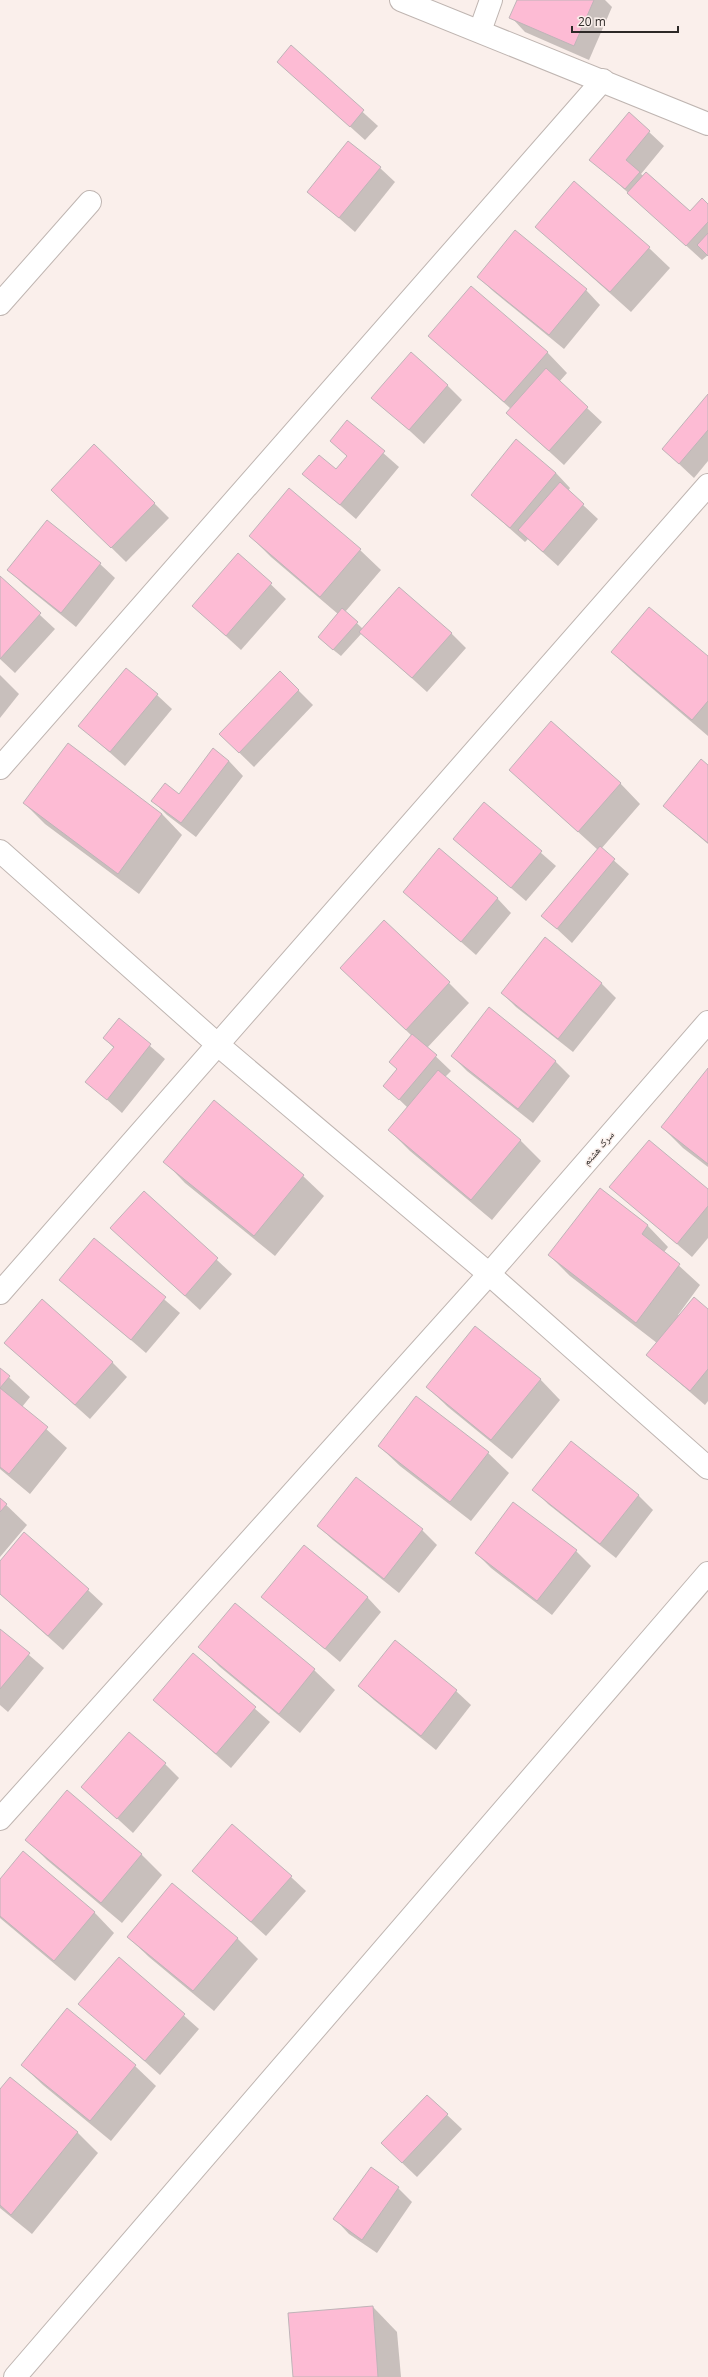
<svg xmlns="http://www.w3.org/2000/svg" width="708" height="2377" viewBox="0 0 708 2377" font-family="'Open Sans','Noto Naskh Arabic',sans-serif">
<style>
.shadow{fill:#0003}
.building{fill:#fdbbd4;stroke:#bfb4b8}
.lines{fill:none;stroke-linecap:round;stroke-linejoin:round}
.minor-casing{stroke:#bfb5b1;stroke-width:24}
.minor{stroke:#fff;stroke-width:22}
.labels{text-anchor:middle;stroke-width:3;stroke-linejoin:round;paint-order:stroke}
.street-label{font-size:10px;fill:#2d2927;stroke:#faefeb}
</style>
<rect width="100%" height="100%" fill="#faefeb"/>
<g class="shadow">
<polygon points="519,0 605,0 612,7 589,60 525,32 511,17"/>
<polygon points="291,47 378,126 365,140 278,62"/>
<polygon points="649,132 664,146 641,174 690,213 708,206 708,255 702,260 591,159"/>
<polygon points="380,168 395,182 355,232 309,192"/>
<polygon points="536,227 649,248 670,268 631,312"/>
<polygon points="478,277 586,290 600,305 564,349 493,291"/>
<polygon points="429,336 547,352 567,373 559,382 602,422 564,465 507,413 511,409"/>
<polygon points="447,385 462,400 424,444 373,397"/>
<polygon points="708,395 708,461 694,478 663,449"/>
<polygon points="347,421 399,467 356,519 304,474 337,471 348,457 331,441"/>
<polygon points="556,473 570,488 568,491 598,519 558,566 528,539 525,542 472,495"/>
<polygon points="290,490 360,550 381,570 345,612 363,629 451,633 466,648 427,692 362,633 341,656 326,644 338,614 271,557 250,536"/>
<polygon points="154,503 169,518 126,562 67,504"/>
<polygon points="239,554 286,599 241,650 193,606"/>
<polygon points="100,564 115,578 76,627 23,584 9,570"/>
<polygon points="0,578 55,629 15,673 0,659"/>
<polygon points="612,652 708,658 708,736 633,672"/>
<polygon points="280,672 313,705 254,767 220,734"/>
<polygon points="0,675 19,694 0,718"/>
<polygon points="157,695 172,709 125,766 80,726"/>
<polygon points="229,761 243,776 196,837 167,815 153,801 179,795"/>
<polygon points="708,766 708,844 664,806"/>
<polygon points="510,770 620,783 640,804 601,849 629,874 572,943 543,916 598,850"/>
<polygon points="24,803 162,814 182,835 139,894 45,824"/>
<polygon points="484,803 556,866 526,901 454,839"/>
<polygon points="404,892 497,898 511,913 476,955"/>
<polygon points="341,968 449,983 469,1003 427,1048 451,1071 445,1077 520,1140 541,1161 492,1220 410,1151 389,1130 408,1108 385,1086 398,1070 412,1036"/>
<polygon points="601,983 616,998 573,1052 516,1007 502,993"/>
<polygon points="489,1009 556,1062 570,1076 533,1123 467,1071 452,1056"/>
<polygon points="120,1020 165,1059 122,1113 87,1082 114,1048 104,1038"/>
<polygon points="708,1070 708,1167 683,1148 662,1127"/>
<polygon points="165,1162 303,1176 324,1196 275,1256 185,1183"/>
<polygon points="611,1187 708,1191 708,1238 692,1257"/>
<polygon points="600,1190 648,1226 668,1247 664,1252 700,1285 678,1315 708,1310 708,1401 705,1405 647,1355 657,1343 570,1276 549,1255"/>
<polygon points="144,1192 232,1274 200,1310 111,1228"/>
<polygon points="94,1239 180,1313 146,1353 61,1280"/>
<polygon points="5,1343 112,1362 127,1377 90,1419"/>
<polygon points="0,1369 30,1397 22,1407 67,1448 30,1494 0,1469"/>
<polygon points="540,1379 560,1400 512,1459 448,1407 427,1387"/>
<polygon points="379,1446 488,1453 509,1473 471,1521 400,1466"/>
<polygon points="356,1478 422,1530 437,1545 399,1593 333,1540 318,1526"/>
<polygon points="534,1489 638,1495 653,1510 616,1558 548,1504"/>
<polygon points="0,1499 27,1525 0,1557"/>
<polygon points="576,1551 591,1566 552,1615 491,1568 476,1553"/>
<polygon points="0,1562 88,1590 103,1604 63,1650 0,1594"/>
<polygon points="263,1596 367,1597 381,1612 340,1662"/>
<polygon points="235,1604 314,1670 335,1690 300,1733 220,1667 199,1647"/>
<polygon points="0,1630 44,1668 8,1712 0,1705"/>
<polygon points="193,1655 270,1722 231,1768 154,1700"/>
<polygon points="359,1686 456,1691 471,1705 436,1750 374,1700"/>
<polygon points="165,1764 179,1778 133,1833 83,1787"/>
<polygon points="27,1840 141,1854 162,1875 122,1923 47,1860"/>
<polygon points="193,1871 291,1877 306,1891 266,1936"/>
<polygon points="0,1881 94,1912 114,1933 75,1981 0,1918"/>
<polygon points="128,1937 237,1938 258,1959 214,2011 149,1957"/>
<polygon points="119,1958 199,2029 160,2075 80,2004"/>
<polygon points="67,2010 135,2066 156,2086 111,2141 43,2085 22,2065"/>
<polygon points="10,2078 78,2133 98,2153 32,2234 0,2208 0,2091"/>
<polygon points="427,2096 462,2129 417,2177 397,2158"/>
<polygon points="398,2188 412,2202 377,2253 349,2234 335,2219"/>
<polygon points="373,2307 397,2332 401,2377 294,2377"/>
</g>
<g class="building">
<polygon points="517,0 594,0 574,46 509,18"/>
<polygon points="291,45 364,110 350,127 277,62"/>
<polygon points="629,112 650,131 626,160 640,172 625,189 589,160"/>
<polygon points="348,141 381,167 339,218 307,192"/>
<polygon points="646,172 690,211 702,198 708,204 708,222 686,246 627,193"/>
<polygon points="574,181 650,247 610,292 535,227"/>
<polygon points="515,230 587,289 549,335 477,277"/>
<polygon points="708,233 708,256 697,245"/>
<polygon points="471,286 548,352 504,402 428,336"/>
<polygon points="411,352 448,385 409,430 371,398"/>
<polygon points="546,368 588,407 549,451 506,413"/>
<polygon points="708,394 708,430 679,464 662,449"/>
<polygon points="347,420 385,451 340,505 302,474 319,455 336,469 347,456 330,441"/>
<polygon points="516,439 556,473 510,528 471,495"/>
<polygon points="94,444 155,503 111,548 51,490"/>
<polygon points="560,482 584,504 543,552 518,530"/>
<polygon points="289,488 361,549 320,597 249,536"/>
<polygon points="47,520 101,563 61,613 7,570"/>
<polygon points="238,553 272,583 226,636 192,606"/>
<polygon points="0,576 41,613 0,659"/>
<polygon points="399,587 452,633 412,678 359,632"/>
<polygon points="649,607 708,656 708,701 692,720 611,652"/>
<polygon points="342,608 358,622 333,650 318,637"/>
<polygon points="126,668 158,694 110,752 78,726"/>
<polygon points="280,671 299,690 239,753 219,734"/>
<polygon points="551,721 621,783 578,832 509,770"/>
<polygon points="68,743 162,814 118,874 23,803"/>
<polygon points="213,748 229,761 181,823 151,801 165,783 179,794"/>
<polygon points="701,759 708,765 708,843 663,806"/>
<polygon points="484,802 542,851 511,888 453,839"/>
<polygon points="600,846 615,859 557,929 541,916"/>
<polygon points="439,848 498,898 461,942 403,892"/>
<polygon points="384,920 450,982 406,1030 340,968"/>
<polygon points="545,937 602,983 558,1039 501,993"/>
<polygon points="489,1007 556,1061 518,1109 451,1056"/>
<polygon points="119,1018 151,1044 107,1100 85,1082 114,1047 103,1038"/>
<polygon points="412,1034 437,1055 399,1100 383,1086 397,1069 389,1062"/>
<polygon points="708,1068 708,1164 661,1127"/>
<polygon points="438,1070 521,1140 471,1200 388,1130"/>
<polygon points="214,1100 304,1175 254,1236 163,1162"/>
<polygon points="649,1140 708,1189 708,1206 677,1244 609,1187"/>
<polygon points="600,1188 648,1225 642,1234 680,1264 636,1323 548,1255"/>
<polygon points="144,1191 218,1258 185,1296 110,1228"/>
<polygon points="94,1238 166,1297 131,1340 59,1280"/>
<polygon points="694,1297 708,1309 708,1369 690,1391 646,1355"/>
<polygon points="42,1299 113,1362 75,1405 4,1343"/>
<polygon points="475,1326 541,1379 491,1440 426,1387"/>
<polygon points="0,1368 10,1376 0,1388 48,1427 9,1474 0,1467"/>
<polygon points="416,1396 489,1452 450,1502 378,1446"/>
<polygon points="571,1441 639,1495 600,1544 532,1490"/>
<polygon points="356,1477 423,1529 384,1579 317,1526"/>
<polygon points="0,1498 7,1504 0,1512"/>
<polygon points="513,1502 577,1550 537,1601 475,1553"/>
<polygon points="24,1532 89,1589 48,1636 0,1594 0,1561"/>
<polygon points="304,1545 368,1597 325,1649 261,1597"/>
<polygon points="235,1603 315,1669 279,1714 198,1647"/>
<polygon points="0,1629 30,1653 0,1689"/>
<polygon points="395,1640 457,1690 421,1736 358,1686"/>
<polygon points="193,1653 256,1707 216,1754 153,1700"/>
<polygon points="129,1732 166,1763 117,1819 81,1787"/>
<polygon points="67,1790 142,1854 101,1903 25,1840"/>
<polygon points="232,1824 292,1876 251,1922 192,1871"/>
<polygon points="23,1851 95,1912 54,1961 0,1916 0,1879"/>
<polygon points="172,1883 238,1938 193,1991 127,1937"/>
<polygon points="119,1957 185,2014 145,2061 78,2004"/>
<polygon points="67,2008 136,2065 90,2121 21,2065"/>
<polygon points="10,2077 78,2132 11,2215 0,2205 0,2089"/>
<polygon points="427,2095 448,2114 402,2163 381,2143"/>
<polygon points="371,2167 399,2187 362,2240 333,2219"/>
<polygon points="373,2306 378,2377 293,2377 288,2313"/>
</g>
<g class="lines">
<defs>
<g id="minor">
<polyline points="401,0 708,124"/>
<polyline points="480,31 491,0"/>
<polyline points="0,304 90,202"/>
<polyline points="0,768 603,80"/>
<polyline points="0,851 217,1044 489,1274 708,1468"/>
<polyline points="0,1293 708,485"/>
<polyline points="0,1819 489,1274 708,1022"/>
<polyline points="15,2377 708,1573"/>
</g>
</defs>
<use href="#minor" class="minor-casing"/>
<use href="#minor" class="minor"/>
</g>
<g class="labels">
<g class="street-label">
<text transform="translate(598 1148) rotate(-49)" y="4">سرک هشتم</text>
</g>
</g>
<path d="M572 26v6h106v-6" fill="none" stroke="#2d2927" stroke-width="2"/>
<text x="578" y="26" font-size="12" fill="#2d2927" stroke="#faefeb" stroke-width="3" paint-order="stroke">20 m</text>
</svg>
